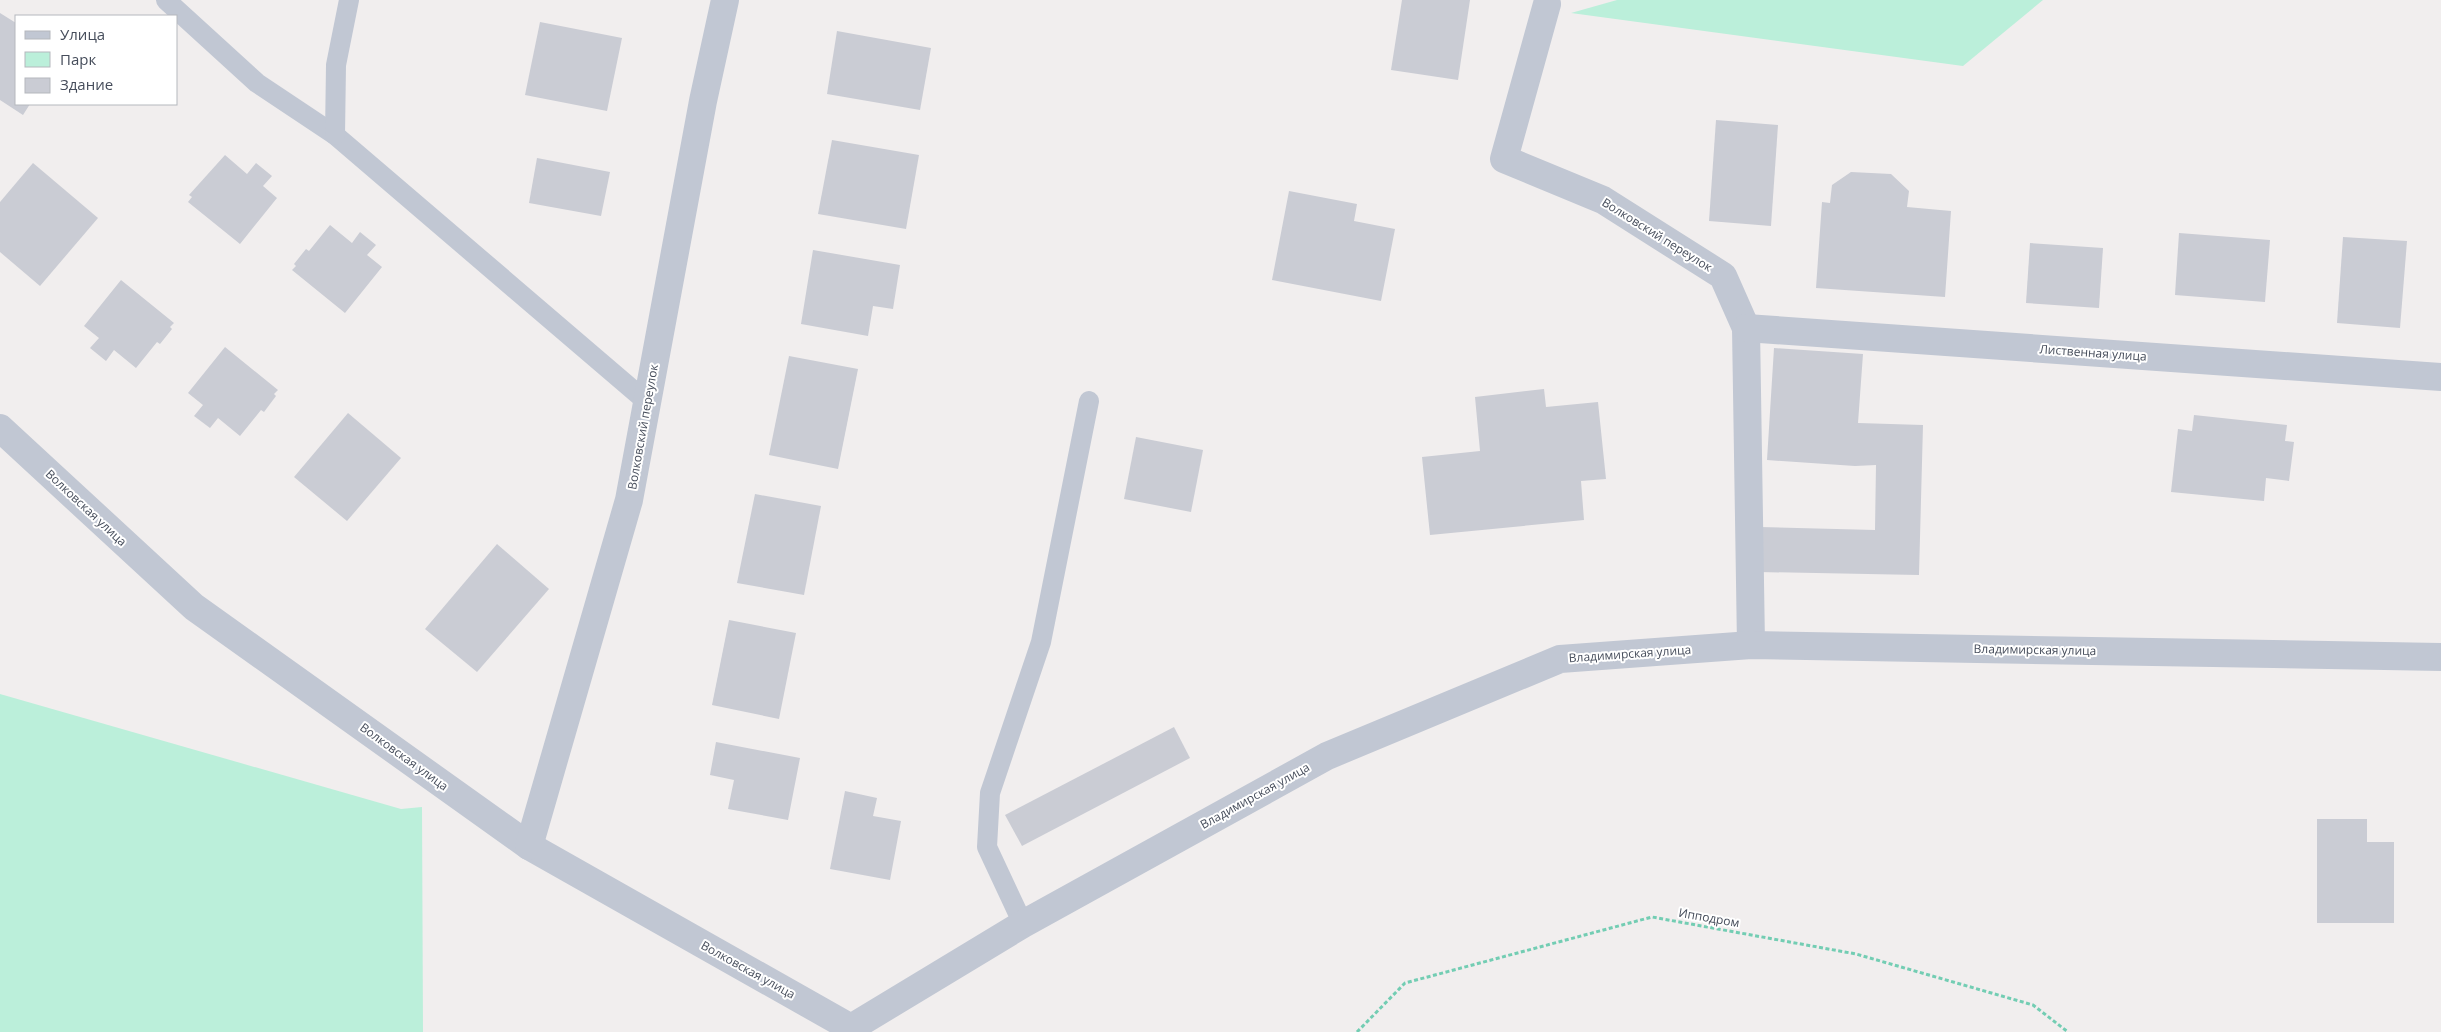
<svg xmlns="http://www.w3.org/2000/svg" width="2441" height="1032" viewBox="0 0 2441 1032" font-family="'Open Sans',sans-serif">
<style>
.green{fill:#bbefda}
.building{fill:#caccd4}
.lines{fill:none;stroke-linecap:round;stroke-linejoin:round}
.path{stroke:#73cdb3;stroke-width:3;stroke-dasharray:4 2.5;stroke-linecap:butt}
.lane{stroke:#c1c7d3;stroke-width:20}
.street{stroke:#c1c7d3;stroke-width:28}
.labels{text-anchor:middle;stroke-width:4;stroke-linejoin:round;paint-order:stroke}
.street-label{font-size:12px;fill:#464d5b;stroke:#fff}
</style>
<rect width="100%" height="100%" fill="#f1eeee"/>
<g class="green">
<polygon points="1617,0 2043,0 1963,66 1571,13"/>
<polygon points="0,694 401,809 422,807 423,1032 0,1032"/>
</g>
<g class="building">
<polygon points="1402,0 1470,0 1458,80 1391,70"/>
<polygon points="0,13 16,23 16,104 30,104 23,115 0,100"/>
<polygon points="540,22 622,38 607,111 525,95"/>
<polygon points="837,31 931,48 920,110 827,94"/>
<polygon points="1716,120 1778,125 1771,226 1709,221"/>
<polygon points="832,140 919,155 906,229 818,214"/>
<polygon points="225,155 247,174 256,163 272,176 263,186 277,198 240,244 188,202 192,197 189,195"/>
<polygon points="537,158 610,172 601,216 529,203"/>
<polygon points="33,163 98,218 40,286 0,252 0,202"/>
<polygon points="1851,172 1891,174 1909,191 1907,207 1951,211 1945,297 1816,288 1822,202 1830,203 1832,185"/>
<polygon points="1289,191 1357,204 1354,221 1395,229 1381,301 1272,280"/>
<polygon points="330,225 352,243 360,232 376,245 367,255 382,267 345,313 292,270 296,266 294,264 306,249 309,251"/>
<polygon points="2179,233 2270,240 2265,302 2175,295"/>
<polygon points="2343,237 2407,241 2400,328 2337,323"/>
<polygon points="2030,243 2103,248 2099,308 2026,303"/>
<polygon points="813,250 900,265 893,309 873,306 868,336 801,324"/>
<polygon points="121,280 174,323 170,327 172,329 160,344 157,342 136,368 114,350 106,361 90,348 99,338 84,326"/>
<polygon points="225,347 278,390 274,394 276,396 264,412 261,410 240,436 218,418 210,428 194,416 203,405 188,393"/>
<polygon points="1774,348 1863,354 1858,423 1923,425 1919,575 1759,572 1760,527 1875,530 1876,465 1855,466 1767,460"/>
<polygon points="789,356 858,369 838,469 769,455"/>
<polygon points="1544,389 1546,407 1598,402 1606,479 1581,481 1584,520 1430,535 1422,457 1480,451 1475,397"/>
<polygon points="348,413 401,458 347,521 294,477"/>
<polygon points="2194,415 2287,425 2285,441 2294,442 2289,481 2266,478 2264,501 2171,492 2178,429 2192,431"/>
<polygon points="1136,437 1203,450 1191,512 1124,499"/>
<polygon points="755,494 821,506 804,595 737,583"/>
<polygon points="497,544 549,589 477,672 425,629"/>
<polygon points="729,620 796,633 779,719 712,705"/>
<polygon points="1174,727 1190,758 1022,846 1005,815"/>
<polygon points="716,742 800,758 788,820 728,809 734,780 710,775"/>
<polygon points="845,791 877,798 873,816 901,821 890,880 830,869"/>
<polygon points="2317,819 2367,819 2367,842 2394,842 2394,923 2317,923"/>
</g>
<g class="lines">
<polyline class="path" points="1357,1032 1405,983 1652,917 1856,954 2033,1005 2068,1032"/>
<g class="lane">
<polyline points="166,0 257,83 335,135 647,402"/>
<polyline points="335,135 336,65 349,0"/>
<polyline points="1023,924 987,847 990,793 1041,642 1089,401"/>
</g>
<g class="street">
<polyline points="1547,4 1504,159 1603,200 1723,276 1746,328 1751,645"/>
<polyline points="1746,328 2441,377"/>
<polyline points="0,428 194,607 529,846 851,1028 1023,924 1327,756 1560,659 1751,645 2441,657"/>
<polyline points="529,846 629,500 703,101 725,0"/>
</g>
</g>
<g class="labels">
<g class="street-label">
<text transform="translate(1657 235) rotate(32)" y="4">Волковский переулок</text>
<text transform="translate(2093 353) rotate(4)" y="4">Лиственная улица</text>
<text transform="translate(643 427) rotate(-80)" y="4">Волковский переулок</text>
<text transform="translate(86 508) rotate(43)" y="4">Волковская улица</text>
<text transform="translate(2035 650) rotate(1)" y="4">Владимирская улица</text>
<text transform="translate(1630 654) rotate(-4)" y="4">Владимирская улица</text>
<text transform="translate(404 757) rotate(36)" y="4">Волковская улица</text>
<text transform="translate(1255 796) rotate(-29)" y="4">Владимирская улица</text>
<text transform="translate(1709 918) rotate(10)" y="4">Ипподром</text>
<text transform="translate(748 970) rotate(29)" y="4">Волковская улица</text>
</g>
</g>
<rect x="15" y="15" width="162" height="90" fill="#ffffff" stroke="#b5b8bd"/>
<rect x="25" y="31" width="25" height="8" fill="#c1c7d3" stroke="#b5b8bd"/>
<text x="60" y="40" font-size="15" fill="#464d5b">Улица</text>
<rect x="25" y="52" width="25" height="15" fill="#bbefda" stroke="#b5b8bd"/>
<text x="60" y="65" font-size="15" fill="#464d5b">Парк</text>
<rect x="25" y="78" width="25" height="15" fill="#caccd4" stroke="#b5b8bd"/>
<text x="60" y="90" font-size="15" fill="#464d5b">Здание</text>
</svg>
